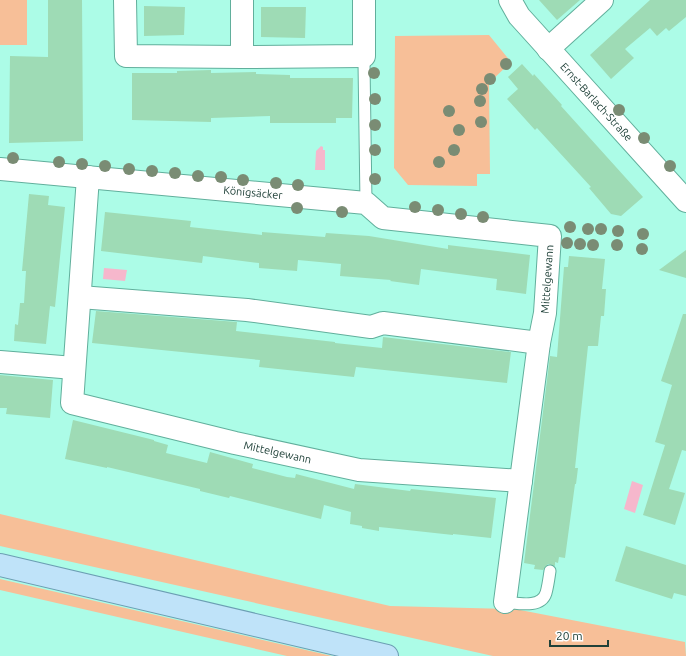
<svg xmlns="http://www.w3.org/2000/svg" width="686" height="656" viewBox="0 0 686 656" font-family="Ubuntu,sans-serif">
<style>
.green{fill:#f7bf98}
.water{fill:#f6b7cc}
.building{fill:#9edbb5}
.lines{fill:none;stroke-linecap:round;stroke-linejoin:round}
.service-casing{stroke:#61af9c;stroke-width:13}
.minor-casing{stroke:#61af9c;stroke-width:24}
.primary-casing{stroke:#6c9eb3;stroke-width:24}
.service{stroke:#fff;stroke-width:11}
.minor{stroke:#fff;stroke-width:22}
.primary{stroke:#bfe3f9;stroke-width:22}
.tree{fill:#7a8c74}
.labels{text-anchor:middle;stroke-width:3;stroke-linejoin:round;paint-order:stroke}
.street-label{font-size:11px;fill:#204139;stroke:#fff}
</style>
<rect width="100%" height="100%" fill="#acfce7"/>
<g class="green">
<rect x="0" y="0" width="27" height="45"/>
<polygon points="489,35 511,62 489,83 490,174 477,174 477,186 408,185 394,168 395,36"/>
<polygon points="0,514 390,606 515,609 685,642 686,656 493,656 0,546"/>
<polygon points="0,579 332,656 287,656 0,590"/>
</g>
<g class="water">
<polygon points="321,146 323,147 323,150 325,150 325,170 315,170 316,151"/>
<polygon points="104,268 127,270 125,281 103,279"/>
<polygon points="632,481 643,485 635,513 624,509"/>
</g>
<g class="building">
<polygon points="48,0 82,0 83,141 9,143 10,56 48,57"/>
<polygon points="539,0 580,0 557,20"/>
<polygon points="650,0 686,0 686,17 669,31 666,28 657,36 650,28 625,49 634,58 611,79 590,55"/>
<polygon points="144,6 185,7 184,35 144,36"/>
<polygon points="261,7 306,7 305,38 261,37"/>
<polygon points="522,64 533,76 534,74 562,105 561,106 643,197 621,216 611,214 589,188 591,187 537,128 535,130 507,99 518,89 508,77"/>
<polygon points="211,70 211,73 256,72 256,74 290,75 290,78 353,78 352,118 336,118 336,123 270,123 270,116 211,118 211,122 132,120 132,73 177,73 177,71"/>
<polygon points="29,194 49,196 48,205 65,207 55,307 50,306 46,344 14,341 15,324 18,325 20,303 24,303 26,271 22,271"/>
<polygon points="105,212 191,221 190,227 262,235 262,232 325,237 326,233 369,236 448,249 448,245 530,255 526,294 496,290 497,279 421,269 419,285 390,281 391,280 340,276 341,264 298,260 297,271 259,268 259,263 203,256 202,263 101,251"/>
<polygon points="686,250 686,278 659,270"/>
<polygon points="569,256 605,259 602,289 606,289 604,316 601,316 598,346 588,346 575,468 578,468 576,484 575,484 565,558 559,557 558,563 555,562 555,566 548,564 543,570 534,569 535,565 524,563 550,356 557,357 564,267 568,267"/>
<polygon points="96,311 237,322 236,331 335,342 335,343 382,348 383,337 511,352 507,383 356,367 354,377 259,367 260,360 92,343"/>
<polygon points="683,314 686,314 686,451 682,450 669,489 685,493 675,525 643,515 665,445 655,442 672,385 661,381"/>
<polygon points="0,375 53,380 50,418 6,414 7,408 0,408"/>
<polygon points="73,420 154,440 154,441 168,445 166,453 207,463 210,452 253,464 252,468 287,477 295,478 296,474 354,489 355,484 410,491 411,489 496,498 491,538 453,534 453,535 389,528 379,527 379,531 362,528 362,526 350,524 351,512 324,505 321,519 230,496 229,498 200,491 200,489 107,467 107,468 65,459"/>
<polygon points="626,546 686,565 686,596 674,593 672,599 615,581"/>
</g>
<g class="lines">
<defs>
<g id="service">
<polyline points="364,63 366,203"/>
<path d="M505,602C517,603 541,609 546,593C548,586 549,578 550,571"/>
</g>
<g id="minor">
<polyline points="125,0 126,56 242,57"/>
<polyline points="242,0 242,57 364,56 364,0"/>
<path id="s1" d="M510,0L519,16L529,27L686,201"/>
<polyline points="548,49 602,0"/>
<path id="s2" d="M0,169L366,203L383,218L550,236L545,313L539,343L505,602"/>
<path id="s3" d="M88,177L72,403L235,443L359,470L521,481"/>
<polyline points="80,297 247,310 371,327 383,323 539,343"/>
<polyline points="0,362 74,368"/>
</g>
<polyline id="primary" points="0,565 387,656"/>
</defs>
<use href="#service" class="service-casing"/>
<use href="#minor" class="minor-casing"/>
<use href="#primary" class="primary-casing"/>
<use href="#service" class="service"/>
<use href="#minor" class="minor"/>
<use href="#primary" class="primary"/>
</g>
<g class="tree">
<circle cx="506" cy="64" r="6"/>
<circle cx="374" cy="73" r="6"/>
<circle cx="490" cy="79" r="6"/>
<circle cx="482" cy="89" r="6"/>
<circle cx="375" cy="99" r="6"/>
<circle cx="480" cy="101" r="6"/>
<circle cx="619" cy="110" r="6"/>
<circle cx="449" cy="111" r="6"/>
<circle cx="481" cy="122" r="6"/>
<circle cx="375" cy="125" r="6"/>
<circle cx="459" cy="130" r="6"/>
<circle cx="644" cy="138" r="6"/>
<circle cx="375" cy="150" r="6"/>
<circle cx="454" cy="150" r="6"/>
<circle cx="13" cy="158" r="6"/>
<circle cx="59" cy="162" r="6"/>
<circle cx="439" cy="162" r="6"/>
<circle cx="82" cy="164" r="6"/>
<circle cx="105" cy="166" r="6"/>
<circle cx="670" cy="166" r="6"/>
<circle cx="129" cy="169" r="6"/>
<circle cx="152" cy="171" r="6"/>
<circle cx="175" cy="173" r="6"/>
<circle cx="198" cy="176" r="6"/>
<circle cx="221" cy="177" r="6"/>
<circle cx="375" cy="179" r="6"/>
<circle cx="243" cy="180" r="6"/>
<circle cx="276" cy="183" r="6"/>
<circle cx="298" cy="185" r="6"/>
<circle cx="415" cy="207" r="6"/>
<circle cx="297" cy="208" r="6"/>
<circle cx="438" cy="210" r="6"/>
<circle cx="342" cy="212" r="6"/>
<circle cx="461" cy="214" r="6"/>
<circle cx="483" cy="217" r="6"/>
<circle cx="570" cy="227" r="6"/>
<circle cx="588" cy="229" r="6"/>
<circle cx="601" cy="229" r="6"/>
<circle cx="618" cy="231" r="6"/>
<circle cx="643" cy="234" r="6"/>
<circle cx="567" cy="243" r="6"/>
<circle cx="580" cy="244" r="6"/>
<circle cx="593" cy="245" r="6"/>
<circle cx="617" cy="245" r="6"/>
<circle cx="642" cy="249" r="6"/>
</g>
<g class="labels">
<g class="street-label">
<text dy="4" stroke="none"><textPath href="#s1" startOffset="134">Ernst-Barlach-Straße</textPath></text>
<text dy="4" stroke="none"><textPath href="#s2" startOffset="254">Königsäcker</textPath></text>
<text transform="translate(547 279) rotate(-86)" y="4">Mittelgewann</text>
<text dy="4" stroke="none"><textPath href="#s3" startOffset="438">Mittelgewann</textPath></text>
</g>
</g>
<path d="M550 640v6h58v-6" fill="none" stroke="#204139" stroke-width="2"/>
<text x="556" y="640" font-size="12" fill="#204139" stroke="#ffffff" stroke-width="3" paint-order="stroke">20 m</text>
</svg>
